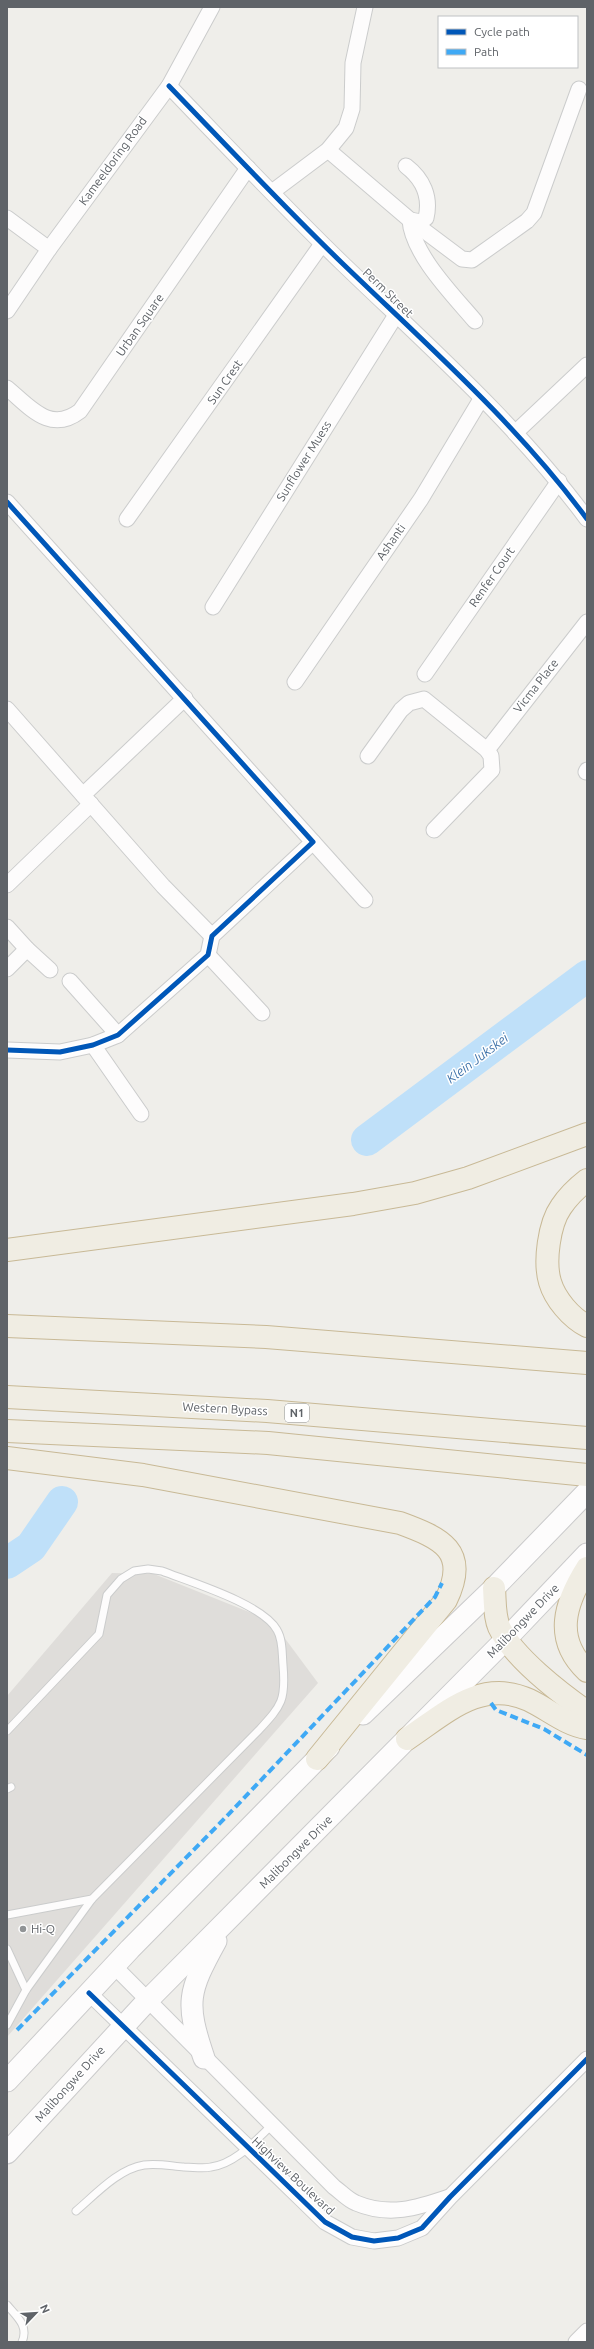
<svg xmlns="http://www.w3.org/2000/svg" width="594" height="2349" viewBox="0 0 594 2349" font-family="Ubuntu,sans-serif">
<style>
.industrial{fill:#dfddda}
.lines{fill:none;stroke-linecap:round;stroke-linejoin:round}
.river{stroke:#bfe0f9;stroke-width:32}
.lane-casing{stroke:#cbcccc;stroke-width:9}
.street-casing{stroke:#cbcccc;stroke-width:17}
.secondary-casing{stroke:#cacacb;stroke-width:23}
.highway-casing{stroke:#c8b996;stroke-width:24}
.lane{stroke:#fdfcfc;stroke-width:7}
.street{stroke:#fdfcfc;stroke-width:15}
.secondary{stroke:#fdfcfc;stroke-width:21}
.highway{stroke:#f0ede3;stroke-width:22}
.quiet{stroke:#3fa9f5;stroke-width:4;stroke-dasharray:8 4;stroke-linecap:butt}
.cycleway-casing{stroke:#fff;stroke-width:8}
.cycleway{stroke:#0057b8;stroke-width:5}
.poi-dot{fill:#919496;stroke:#fff;stroke-width:1.5}
.labels{text-anchor:middle;stroke-width:3;stroke-linejoin:round;paint-order:stroke}
.shield{fill:#fff;stroke:#8f9295;stroke-width:1}
.shield-label{font-size:11px;font-weight:bold;fill:#5f6368}
.street-label{font-size:12px;fill:#5f6368;stroke:#fff}
.poi-label{font-size:12px;fill:#5f6368;stroke:#fff;text-anchor:start}
.water-label{font-size:13px;font-style:italic;fill:#4174aa;stroke:#fff}
</style>
<rect width="100%" height="100%" fill="#efeeea"/>
<polygon class="industrial" points="112,1573 154,1574 272,1621 318,1683 7,2037 7,1696"/>
<g class="lines">
<g class="river">
<polyline points="367,1140 587,976"/>
<polyline points="7,1563 31,1547 62,1502"/>
</g>
<defs>
<g id="lane">
<path d="M7,1731L99,1634L107,1595L121,1579L134,1571L148,1569L162,1571C190,1582 263,1604 277,1630C283,1640 282,1654 283,1665C286,1700 282,1705 259,1730L92,1899L7,1915"/>
<polyline points="7,1789 11,1787"/>
<polyline points="7,1949 26,1990"/>
<polyline points="7,2025 26,1990 92,1899"/>
<path d="M76,2211C95,2195 118,2169 144,2165C157,2163 171,2166 184,2167C193,2167 203,2169 211,2167C235,2164 255,2141 271,2126"/>
<path d="M7,2305C17,2317 29,2326 22,2342"/>
</g>
<g id="street">
<path d="M169,86C226,145 283,206 342,263C427,345 517,424 587,519"/>
<polyline points="328,150 410,220 462,259 472,260 527,221 534,213 579,89"/>
<path d="M406,166C423,179 431,197 426,218L421,222L410,220C412,254 454,296 475,321"/>
<polyline points="272,192 328,150 346,128 352,109 353,63 365,7"/>
<polyline points="7,218 49,249"/>
<polyline points="7,311 49,249 169,86 212,7"/>
<path d="M7,388C30,407 50,434 80,411L248,168"/>
<polyline points="515,433 587,365"/>
<polyline points="7,502 313,842 212,936 208,955 118,1035 93,1045 60,1052 7,1050"/>
<polyline points="127,519 322,244"/>
<polyline points="213,607 396,315"/>
<polyline points="425,674 559,481"/>
<polyline points="295,682 421,499 481,399"/>
<polyline points="7,709 163,886 212,936"/>
<polyline points="487,750 587,622"/>
<polyline points="368,756 401,710 409,703 424,699 487,750 491,756 492,770 434,830"/>
<polyline points="586,772 587,770"/>
<polyline points="83,795 185,698"/>
<polyline points="313,842 365,900"/>
<polyline points="7,885 91,804"/>
<polyline points="7,927 27,949 50,970"/>
<polyline points="208,955 262,1013"/>
<polyline points="7,969 27,949"/>
<polyline points="70,981 118,1035"/>
<polyline points="93,1045 141,1114"/>
<path d="M114,1966L334,2187C341,2192 348,2200 356,2203C389,2217 417,2208 449,2197"/>
<polyline points="89,1993 325,2222 352,2237 374,2241 398,2238 422,2228 450,2197 587,2059"/>
<polyline points="576,2342 587,2331"/>
</g>
<g id="secondary">
<polyline points="363,1714 494,1588 587,1492"/>
<path d="M204,2058C185,2002 188,1992 216,1941"/>
<polyline points="7,2081 130,1949 329,1747"/>
<polyline points="7,2153 147,2001 507,1638 587,1554"/>
</g>
<g id="highway">
<path d="M587,1180C578,1187 567,1198 561,1207C549,1224 544,1262 550,1282C555,1299 571,1318 587,1326"/>
<polyline points="7,1250 353,1204 415,1193 468,1178 587,1134"/>
<polyline points="7,1326 266,1337 587,1363"/>
<polyline points="7,1397 267,1411 587,1438"/>
<polyline points="7,1431 268,1443 587,1475"/>
<path d="M7,1458L143,1475L400,1523C441,1538 470,1551 446,1600L317,1759"/>
<path d="M587,1568C565,1603 553,1639 587,1671"/>
<path d="M494,1588C495,1601 494,1615 499,1627C513,1657 560,1693 587,1712"/>
<path d="M407,1739C446,1713 481,1678 529,1700C548,1709 566,1725 587,1728"/>
</g>
</defs>
<use href="#lane" class="lane-casing"/>
<use href="#street" class="street-casing"/>
<use href="#secondary" class="secondary-casing"/>
<use href="#highway" class="highway-casing"/>
<use href="#lane" class="lane"/>
<use href="#street" class="street"/>
<use href="#secondary" class="secondary"/>
<use href="#highway" class="highway"/>
<g class="quiet">
<polyline points="491,1703 496,1710 544,1729 587,1755"/>
<polyline points="17,2030 225,1818 435,1597 442,1583"/>
</g>
<defs>
<g id="cycleway">
<path d="M169,86C226,145 283,206 342,263C427,345 517,424 587,519"/>
<polyline points="7,502 313,842 212,936 208,955 118,1035 93,1045 60,1052 7,1050"/>
<polyline points="89,1993 325,2222 352,2237 374,2241 398,2238 422,2228 450,2197 587,2059"/>
</g>
</defs>
<use href="#cycleway" class="cycleway-casing"/>
<use href="#cycleway" class="cycleway"/>
</g>
<circle class="poi-dot" cx="23" cy="1929" r="4"/>
<g class="labels">
<rect class="shield" x="285" y="1404" width="24" height="18" rx="3"/>
<g class="shield-label">
<text x="297" y="1417">N1</text>
</g>
<g class="street-label">
<text transform="translate(113 161) rotate(-54)" y="4">Kameeldoring Road</text>
<text transform="translate(388 293) rotate(44)" y="4">Perm Street</text>
<text transform="translate(140 325) rotate(-55)" y="4">Urban Square</text>
<text transform="translate(225 382) rotate(-55)" y="4">Sun Crest</text>
<text transform="translate(304 461) rotate(-58)" y="4">Sunflower Muess</text>
<text transform="translate(391 542) rotate(-55)" y="4">Ashanti</text>
<text transform="translate(492 577) rotate(-55)" y="4">Renfer Court</text>
<text transform="translate(536 686) rotate(-52)" y="4">Vicma Place</text>
<text transform="translate(225 1409) rotate(3)" y="4">Western Bypass</text>
<text transform="translate(523 1621) rotate(-46)" y="4">Malibongwe Drive</text>
<text transform="translate(296 1852) rotate(-45)" y="4">Malibongwe Drive</text>
<text transform="translate(70 2084) rotate(-48)" y="4">Malibongwe Drive</text>
<text transform="translate(293 2176) rotate(43)" y="4">Highview Boulevard</text>
</g>
<g class="poi-label">
<text x="31" y="1933">Hi-Q</text>
</g>
<g class="water-label">
<text transform="translate(477 1058) rotate(-37)" y="5">Klein Jukskei</text>
</g>
</g>
<rect width="594" height="2349" fill="none" stroke="#5f6368" stroke-width="16"/>
<rect x="438" y="16" width="140" height="52" fill="#ffffff" stroke="#bfc1c3"/>
<rect x="446" y="29" width="20" height="6" fill="#0057b8" stroke="#bfc1c3"/>
<text x="474" y="36" font-size="12" fill="#5f6368">Cycle path</text>
<rect x="446" y="49" width="20" height="6" fill="#3fa9f5" stroke="#bfc1c3"/>
<text x="474" y="56" font-size="12" fill="#5f6368">Path</text>
<g transform="translate(36 2313) rotate(65)" stroke="#ffffff" stroke-width="3" paint-order="stroke">
<path d="M0-3L7 15L0 10L-7 15Z" fill="#5f6368"/>
<text y="-6" font-size="11" font-weight="bold" text-anchor="middle" fill="#5f6368">N</text>
</g>
</svg>
